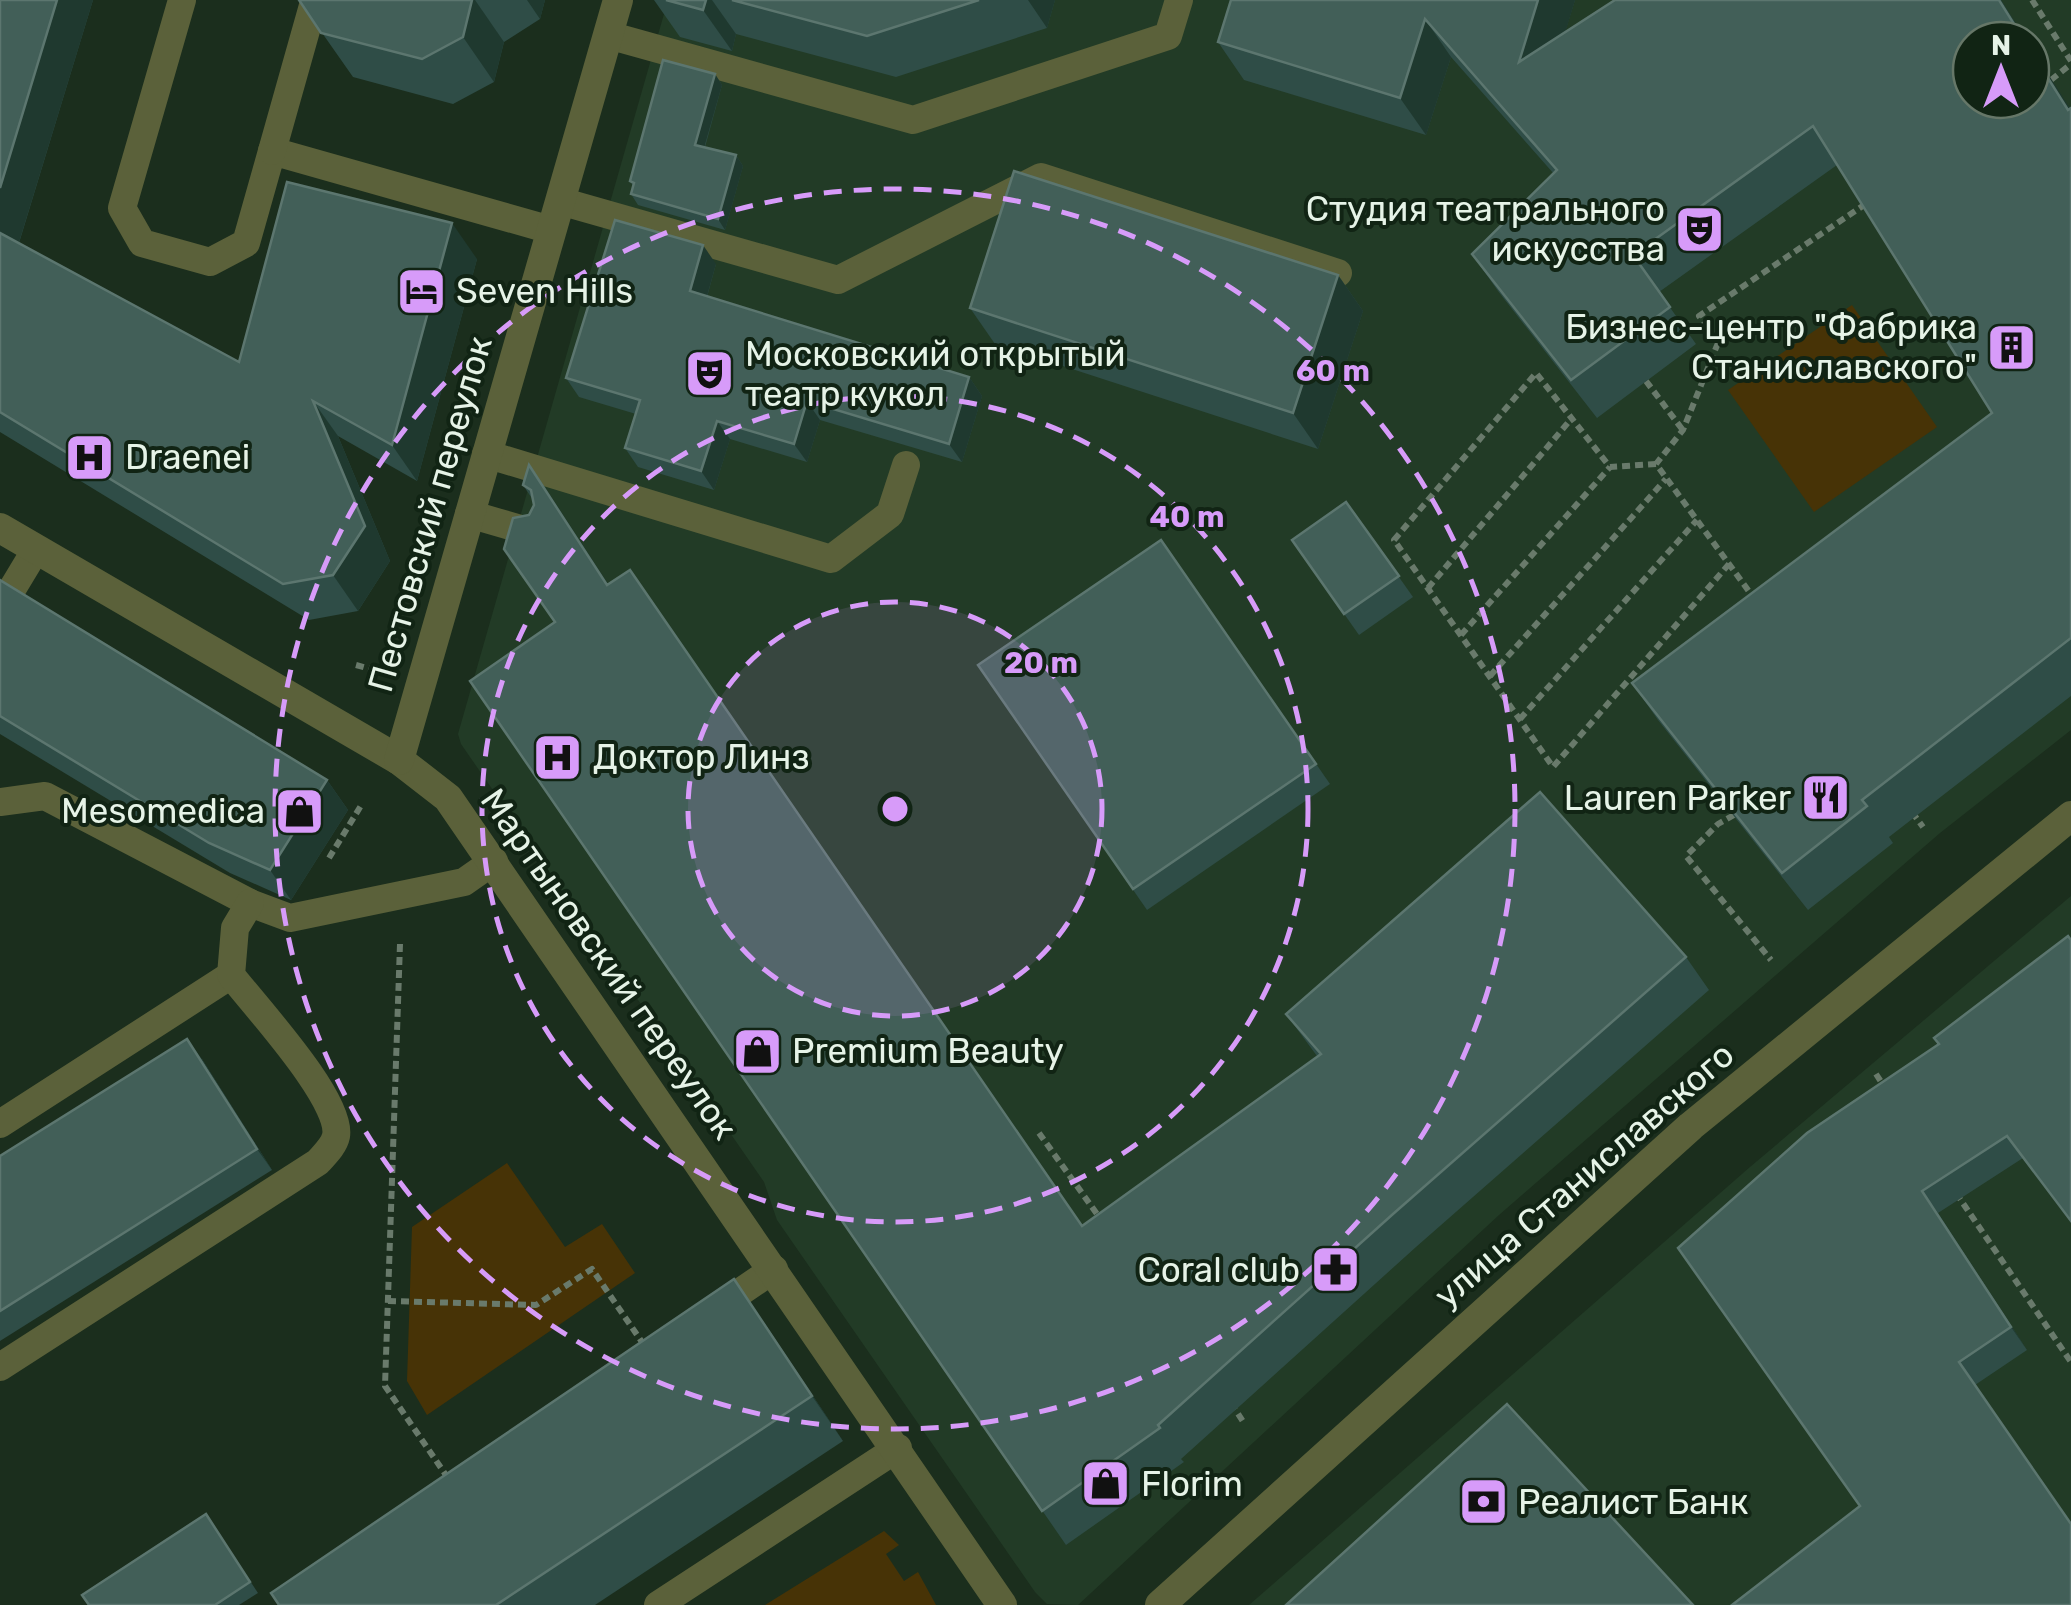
<svg xmlns="http://www.w3.org/2000/svg" width="2071" height="1605" viewBox="0 0 2071 1605" font-family="Rubik,sans-serif">
<style>
.built{fill:#223b26;fill-rule:evenodd}
.green{fill:#473306}
.lines{fill:none;stroke-linecap:round;stroke-linejoin:round}
.path{stroke:#697a6b;stroke-width:6;stroke-dasharray:8 5;stroke-linecap:butt}
.lane{stroke:#5b613a;stroke-width:28}
.street{stroke:#5b613a;stroke-width:30}
.wall{fill:#2f4d47}
.shaded-wall{fill:#1f392f}
.building{fill:#425f58;stroke:#5c766f;stroke-width:2.5}
.ring{fill:none;stroke:#d79bf9;stroke-width:5;stroke-dasharray:18 12}
.labels{text-anchor:middle;stroke-width:8;stroke-linejoin:round;paint-order:stroke}
.poi-label{font-size:35px;fill:#e6f3e7;stroke:#112414;text-anchor:start}
.street-label{font-size:35px;fill:#e6f3e7;stroke:#112414}
.centre{fill:#d79bf9;stroke:#112414;stroke-width:5}
.ring-label{font-size:30px;text-anchor:middle;font-weight:bold;fill:#d79bf9;stroke:#112414;stroke-width:8;stroke-linejoin:round;paint-order:stroke}
</style>
<rect width="100%" height="100%" fill="#1b2e1d"/>
<g class="built">
<path d="M668,0H2071V730L1940,833L1499,1215L1078,1605L1047,1604L1035,1592L777,1220L764,1182L461,744L458,734ZM1971,40H2031V100H1971Z"/>
<polygon points="2071,896 2071,1605 1249,1605 1750,1167"/>
</g>
<g class="green">
<polygon points="1852,305 1937,427 1814,512 1728,390"/>
<polygon points="507,1163 565,1247 602,1224 635,1273 427,1415 407,1381 412,1227"/>
<polygon points="884,1531 899,1545 886,1554 904,1581 918,1572 936,1605 765,1605"/>
</g>
<g class="lines">
<g class="path">
<polyline points="2032,0 2071,61"/>
<polyline points="2051,80 2071,64"/>
<polyline points="1646,381 1682,429"/>
<polyline points="1656,464 1610,467 1536,373 1394,540 1553,767 1729,564"/>
<polyline points="1428,588 1572,418"/>
<polyline points="1756,601 1656,464 1683,430 1718,343 1699,316 1867,203"/>
<polyline points="1461,635 1610,467"/>
<polyline points="356,665 374,670"/>
<polyline points="1490,676 1666,479"/>
<polyline points="1520,719 1697,520"/>
<polyline points="1912,812 1923,827"/>
<polyline points="1734,815 1718,824 1686,856 1771,960"/>
<polyline points="329,858 362,804"/>
<polyline points="400,944 385,1386 450,1481"/>
<polyline points="1876,1074 1885,1088"/>
<polyline points="1039,1133 1102,1221"/>
<polyline points="1956,1193 2071,1362"/>
<polyline points="388,1301 536,1305 592,1269 646,1348"/>
<polyline points="1231,1403 1244,1423"/>
</g>
<g class="lane">
<polyline points="182,0 122,208 142,243 210,262 246,243 272,151 551,230"/>
<polyline points="608,35 913,120 1168,36 1179,0"/>
<polyline points="272,151 314,2"/>
<polyline points="560,201 838,280 1041,177 1338,273"/>
<polyline points="486,454 831,559 890,514 906,465"/>
<polyline points="469,514 541,535"/>
<polyline points="0,609 35,551"/>
<polyline points="0,802 45,796 250,903 290,918 464,882 494,861"/>
<polyline points="0,1124 231,975"/>
<polyline points="714,1310 774,1269"/>
<path d="M0,1367L318,1162C324,1155 334,1146 336,1136C343,1101 255,1006 231,975L235,928L250,903"/>
<polyline points="658,1605 898,1448"/>
</g>
<g class="street">
<polyline points="0,528 399,760 448,798 1002,1605"/>
<polyline points="399,760 618,0"/>
<polyline points="1160,1605 1691,1126 2071,816"/>
</g>
</g>
<g class="wall">
<polygon points="0,0 93,0 19,243 239,362 477,259 417,481 338,436 390,561 358,611 309,620 0,432"/>
<polygon points="299,0 545,0 540,19 504,42 494,82 453,104 353,77"/>
<polygon points="654,0 1055,0 1047,28 896,77 736,34 732,51 680,37"/>
<polygon points="1231,0 1575,0 1565,32 2001,0 2026,40 1971,40 2071,108 2071,696 1889,837 1893,843 1808,910 1658,720 1632,683 1992,413 1837,165 1659,292 1696,344 1597,418 1498,291 1472,254 1554,174 1451,57 1426,135 1244,80 1218,42"/>
<polygon points="715,74 722,85 705,147 736,155 743,166 725,230 638,205 631,194 633,186 630,181"/>
<polygon points="716,264 707,297 969,377 982,396 962,462 820,420 807,462 730,439 714,490 638,467 625,448 636,414 579,397 566,378"/>
<polygon points="1338,275 1363,311 1318,449 995,344 970,308"/>
<polygon points="529,465 608,585 1082,1226 1317,1056 1286,1014 1686,957 1709,990 1416,1247 1181,1459 1184,1462 1066,1545 470,681 555,622 529,515 534,505 533,500 523,485"/>
<polygon points="1346,502 1413,597 1359,635 1292,540"/>
<polygon points="1161,540 1330,784 1147,910 978,665"/>
<polygon points="0,580 327,780 348,810 291,900 230,873 0,734"/>
<polygon points="2071,940 2071,1222 2023,1158 1938,1213 2027,1350 1975,1385 1860,1506 1939,1044"/>
<polygon points="202,1059 272,1170 0,1341 0,1156"/>
<polygon points="765,1324 843,1441 595,1605 279,1605"/>
<polygon points="206,1514 258,1593 239,1605 89,1605"/>
</g>
<g class="shaded-wall">
<polygon points="57,0 93,0 13,262 0,243 0,188"/>
<polygon points="472,0 475,0 504,42 494,82 463,37"/>
<polygon points="527,0 545,0 540,19"/>
<polygon points="706,0 712,0 736,34 732,51 703,10"/>
<polygon points="1028,0 1055,0 1047,28"/>
<polygon points="1538,0 1575,0 1545,99 1519,62"/>
<polygon points="1999,0 2001,0 2026,40 2024,40"/>
<polygon points="1425,19 1451,57 1426,135 1400,98"/>
<polygon points="2031,47 2071,110 2071,113 2031,51"/>
<polygon points="715,74 722,85 702,155 695,145"/>
<polygon points="736,155 743,166 725,230 718,219"/>
<polygon points="452,223 477,259 417,481 392,445"/>
<polygon points="703,245 716,264 703,310 690,291"/>
<polygon points="1338,275 1363,311 1318,449 1293,413"/>
<polygon points="969,377 982,396 962,462 949,444"/>
<polygon points="313,401 338,436 390,561 358,611 333,575"/>
<polygon points="807,401 820,420 807,462 794,444"/>
<polygon points="717,421 730,439 714,490 701,471"/>
<polygon points="529,465 552,498 631,619 607,585"/>
<polygon points="327,780 348,810 291,900 270,870"/>
<polygon points="187,1039 202,1059 272,1170 257,1149"/>
<polygon points="1922,1191 1938,1213 2027,1350 2011,1327"/>
<polygon points="734,1279 765,1324 843,1441 812,1396"/>
</g>
<g class="building">
<polygon points="0,0 57,0 0,188"/>
<polygon points="299,0 472,0 463,37 422,59 321,33"/>
<polygon points="666,0 706,0 703,10"/>
<polygon points="732,0 979,0 867,36"/>
<polygon points="1231,0 1538,0 1519,62 1615,0 1999,0 2024,40 1971,40 1971,100 2031,100 2031,51 2068,110 2071,108 2071,638 1862,800 1867,806 1782,873 1632,683 1992,413 1813,126 1633,255 1670,307 1571,380 1472,254 1557,170 1425,19 1400,98 1218,42"/>
<polygon points="663,60 715,74 695,145 736,155 718,219 631,194 634,183 630,181"/>
<polygon points="1014,171 1338,275 1293,413 970,308"/>
<polygon points="287,182 452,223 392,445 313,401 365,526 333,575 283,584 0,412 0,233 239,362"/>
<polygon points="615,220 703,245 690,291 969,377 949,444 807,401 794,444 717,421 701,471 625,448 640,400 566,378"/>
<polygon points="529,465 607,585 630,570 1082,1226 1321,1054 1286,1014 1540,792 1686,957 1393,1214 1158,1425 1160,1428 1042,1511 470,681 555,622 504,549 513,518 529,515 534,505 531,490 523,485"/>
<polygon points="1346,502 1399,576 1344,614 1292,540"/>
<polygon points="1161,540 1316,764 1133,889 978,665"/>
<polygon points="0,580 327,780 270,870 209,843 0,716"/>
<polygon points="2068,936 2071,940 2071,1221 2007,1136 1922,1191 2011,1327 1959,1362 2071,1524 2071,1605 1732,1605 1860,1506 1678,1248 1807,1133 1939,1044 1934,1038"/>
<polygon points="187,1039 257,1149 0,1311 0,1156"/>
<polygon points="734,1279 812,1396 496,1605 279,1605 271,1593"/>
<polygon points="1507,1404 1693,1605 1286,1605"/>
<polygon points="206,1514 250,1582 215,1605 89,1605 82,1595"/>
</g>
<circle cx="895" cy="809" r="207" fill="#d79bf9" fill-opacity=".12"/>
<g class="ring">
<circle cx="895" cy="809" r="207"/>
<circle cx="895" cy="809" r="413"/>
<circle cx="895" cy="809" r="620"/>
</g>
<defs>
<symbol id="theatre-square" viewBox="-11 -11 22 22"><rect x="-9" y="-9" width="18" height="18" rx="4" fill="#d79bf9" stroke="#112414"/><path d="M-5-5.5Q0-4 5-5.5V0Q5 5 0 6Q-5 5-5 0ZM-3.3-2.5H-1v1.5H-3.3ZM1-2.5H3.3v1.5H1ZM-2.8 1Q0 5.5 2.8 1Z" fill="#111"/></symbol>
<symbol id="hotel-square" viewBox="-11 -11 22 22"><rect x="-9" y="-9" width="18" height="18" rx="4" fill="#d79bf9" stroke="#112414"/><path d="M-6-4.5h1.5V1H6V5H4.5V3h-9V5H-6ZM-4 0a1.8 1.8 0 1 1 3.6 0ZM.5 0V-2.5h3Q6-2.5 6 0Z" fill="#111"/></symbol>
<symbol id="building-square" viewBox="-11 -11 22 22"><rect x="-9" y="-9" width="18" height="18" rx="4" fill="#d79bf9" stroke="#112414"/><path d="M-4-6H4V6H1V3H-1V6H-4ZM-2.5-4.3h1.7v1.8h-1.7ZM.8-4.3h1.7v1.8H.8ZM-2.5-1h1.7V.8h-1.7ZM.8-1h1.7V.8H.8Z" fill="#111"/></symbol>
<symbol id="hospital-square" viewBox="-11 -11 22 22"><rect x="-9" y="-9" width="18" height="18" rx="4" fill="#d79bf9" stroke="#112414"/><path d="M-5-5h3v3.5h4V-5h3V5h-3V1.5h-4V5h-3Z" fill="#111"/></symbol>
<symbol id="restaurant-square" viewBox="-11 -11 22 22"><rect x="-9" y="-9" width="18" height="18" rx="4" fill="#d79bf9" stroke="#112414"/><path d="M-5-6h1v4h1v-4h1v4h1v-4h1v5L-1.5 .5V6h-2V.5L-5-1ZM5-6V6H3V1.5H1.5Q1.5-4 5-6Z" fill="#111"/></symbol>
<symbol id="shop-square" viewBox="-11 -11 22 22"><rect x="-9" y="-9" width="18" height="18" rx="4" fill="#d79bf9" stroke="#112414"/><path d="M-5-2.5h2.3a2.7 3.5 0 0 1 5.4 0H5L5.5 6h-11ZM-1.5-2.5h3a1.5 2.3 0 0 0-3 0Z" fill="#111"/></symbol>
<symbol id="pharmacy-square" viewBox="-11 -11 22 22"><rect x="-9" y="-9" width="18" height="18" rx="4" fill="#d79bf9" stroke="#112414"/><path d="M-2-6h4v4h4v4h-4v4h-4v-4h-4v-4h4Z" fill="#111"/></symbol>
<symbol id="bank-square" viewBox="-11 -11 22 22"><rect x="-9" y="-9" width="18" height="18" rx="4" fill="#d79bf9" stroke="#112414"/><path d="M-6-4H6V4H-6ZM0-2.3a2.3 2.3 0 1 0 0 4.6a2.3 2.3 0 1 0 0-4.6Z" fill="#111"/></symbol>
</defs>
<g fill-rule="evenodd">
<use href="#theatre-square" x="1672" y="202" width="55" height="55"/>
<use href="#hotel-square" x="394" y="264" width="55" height="55"/>
<use href="#building-square" x="1984" y="320" width="55" height="55"/>
<use href="#theatre-square" x="682" y="346" width="55" height="55"/>
<use href="#hospital-square" x="62" y="430" width="55" height="55"/>
<use href="#hospital-square" x="530" y="730" width="55" height="55"/>
<use href="#restaurant-square" x="1798" y="770" width="55" height="55"/>
<use href="#shop-square" x="272" y="784" width="55" height="55"/>
<use href="#shop-square" x="730" y="1024" width="55" height="55"/>
<use href="#pharmacy-square" x="1308" y="1242" width="55" height="55"/>
<use href="#shop-square" x="1078" y="1456" width="55" height="55"/>
<use href="#bank-square" x="1456" y="1474" width="55" height="55"/>
</g>
<g class="labels">
<g class="poi-label">
<text x="1665" y="221" text-anchor="end">Студия театрального<tspan x="1665" dy="40">искусства</tspan></text>
<text x="456" y="303">Seven Hills</text>
<text x="1977" y="339" text-anchor="end">Бизнес-центр "Фабрика<tspan x="1977" dy="40">Станиславского"</tspan></text>
<text x="745" y="366">Московский открытый<tspan x="745" dy="40">театр кукол</tspan></text>
<text x="125" y="469">Draenei</text>
<text x="593" y="769">Доктор Линз</text>
<text x="1791" y="810" text-anchor="end">Lauren Parker</text>
<text x="265" y="823" text-anchor="end">Mesomedica</text>
<text x="792" y="1063">Premium Beauty</text>
<text x="1300" y="1282" text-anchor="end">Coral club</text>
<text x="1141" y="1496">Florim</text>
<text x="1518" y="1514">Реалист Банк</text>
</g>
<g class="street-label">
<text transform="translate(430 514) rotate(-74)" y="12">Пестовский переулок</text>
<text transform="translate(609 964) rotate(55)" y="12">Мартыновский переулок</text>
<text transform="translate(1584 1175) rotate(-41)" y="12">улица Станиславского</text>
</g>
</g>
<circle cx="895" cy="809" r="15" class="centre"/>
<g class="ring-label">
<text x="1333" y="381">60 m</text>
<text x="1187" y="527">40 m</text>
<text x="1041" y="673">20 m</text>
</g>
<g transform="translate(2001 70)"><circle r="48" fill="#112414" stroke="#667768" stroke-width="2.5"/>
<path d="M0-8L18 38L0 25L-18 38Z" fill="#d79bf9"/>
<text y="-15" font-size="28" font-weight="bold" text-anchor="middle" fill="#e6f3e7">N</text>
</g>
</svg>
